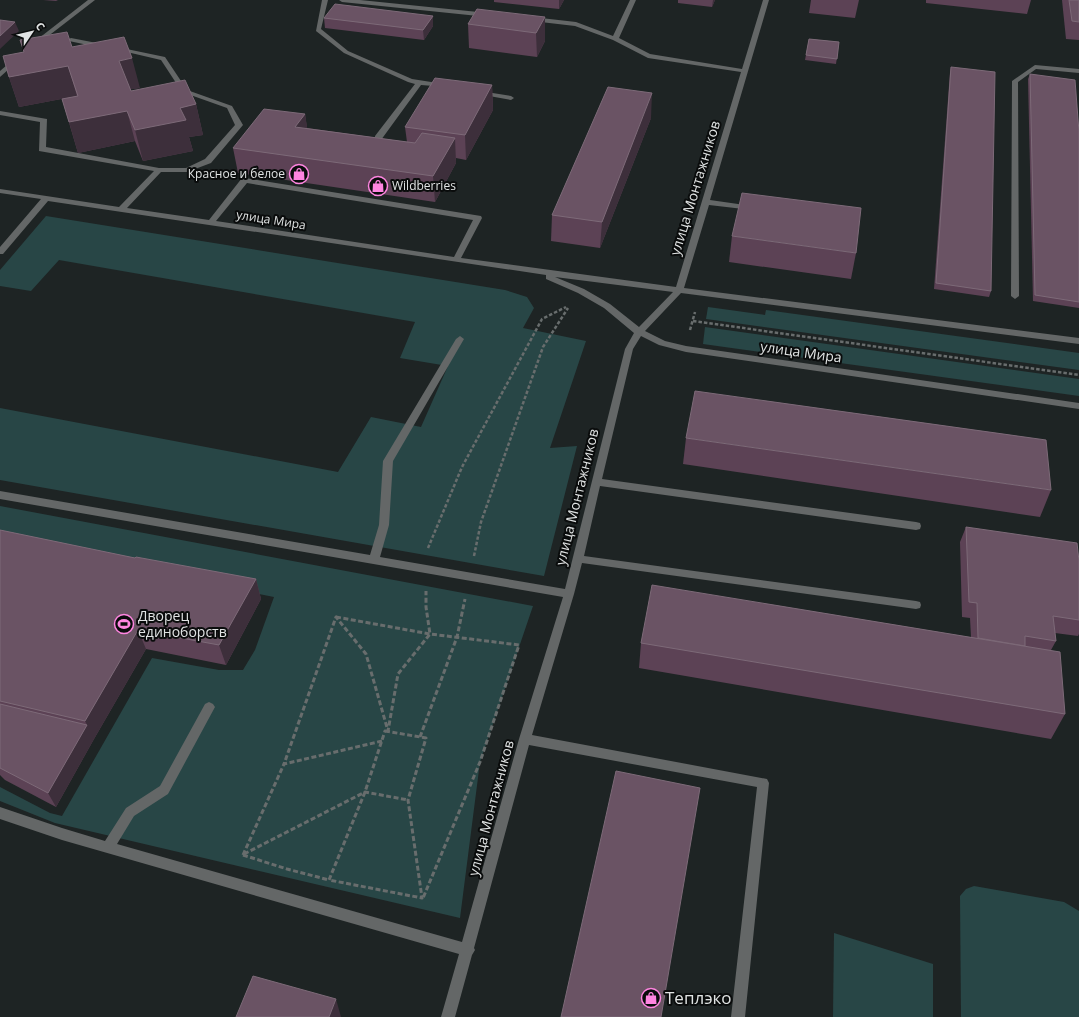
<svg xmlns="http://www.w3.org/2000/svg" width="1079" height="1017" viewBox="0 0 1079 1017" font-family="'Open Sans',sans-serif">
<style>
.green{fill:#284646}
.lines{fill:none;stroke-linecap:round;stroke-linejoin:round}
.path-far1{stroke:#686d6d;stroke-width:2.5;stroke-dasharray:3.5 2;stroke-linecap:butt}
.path{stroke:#686d6d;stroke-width:3;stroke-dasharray:5 2.5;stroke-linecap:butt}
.minor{fill:#646767;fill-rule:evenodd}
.wall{fill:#5c4255}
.shaded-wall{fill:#3d2f3b}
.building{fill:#6a5364;stroke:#7d6a78}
.labels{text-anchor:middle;stroke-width:4;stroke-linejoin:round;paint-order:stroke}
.far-poi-label{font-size:12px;fill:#e0e3e3;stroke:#0a0c0c;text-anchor:end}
.far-street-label{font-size:12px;fill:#e0e3e3;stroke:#0a0c0c}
.street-label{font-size:14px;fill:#e0e3e3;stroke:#0a0c0c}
.poi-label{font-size:14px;fill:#e0e3e3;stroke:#0a0c0c;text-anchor:start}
.near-poi-label{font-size:17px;fill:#e0e3e3;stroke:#0a0c0c;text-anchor:start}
</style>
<rect width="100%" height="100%" fill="#1e2424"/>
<g class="green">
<polygon points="46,216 505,290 527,297 534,308 523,328 586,341 550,448 577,446 544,576 0,480 0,408 338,472 371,417 421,427 448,366 400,358 415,322 59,260 31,291 0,286 0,270"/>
<polygon points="708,307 765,315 766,310 1079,353 1079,370 706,319"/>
<polygon points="705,327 1079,379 1079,396 703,344"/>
<polygon points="0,506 533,606 480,762 460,918 55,823 0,801 0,787 50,813 62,816 152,658 219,670 243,670 255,650 274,597 0,542"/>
<polygon points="974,886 1064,902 1079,911 1079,1017 961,1017 960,896 966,889"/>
<polygon points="834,933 933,964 933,1017 833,1017"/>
</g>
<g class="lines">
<g class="path-far1">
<polyline points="693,321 1079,375"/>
<polyline points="690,330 695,312"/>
<polyline points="428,548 462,467 542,319 566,307"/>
<polyline points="474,556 481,522 543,347 568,308"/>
</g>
<g class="path">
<polyline points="336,617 430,634 519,645 480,762 423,898"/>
<polygon points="385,731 426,738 408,800 422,898 329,880 365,792"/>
<polyline points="420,737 457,637 465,599"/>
<polyline points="382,741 284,764 336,617 366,654 388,731 398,674 430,634 426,607 426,591"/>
<polyline points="244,854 365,792 408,800"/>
<polyline points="243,855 287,869 329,880"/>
<polyline points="243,855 284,764"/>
</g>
<g class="minor">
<polygon points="88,0 95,0 38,44 34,44 34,42"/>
<polygon points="322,0 328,0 321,29 348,51 412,79 444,84 446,85 446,87 421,85 381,140 375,140 375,136 415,84 408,82 344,53 316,31"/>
<polygon points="339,0 360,0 488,13 491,15 488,17 342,2"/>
<path d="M630,0H636L619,38L650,54L742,69L763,0H769L710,200L752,206L756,208L752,210L709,205L684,288L1079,338V344L681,293L645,331L665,341L686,346L1079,403V409L686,352L659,345L641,336L633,349L602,479L916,522L920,523L921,526L920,529L916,530L600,486L584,556L916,601L920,602L921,605L920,608L916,609L582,563L574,594L532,735L767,779L769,783L745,1017H731L757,787L529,745L474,948L475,950L472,955L455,1017H441L459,954L62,840L0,819V807L62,828L105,841L126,808L160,786L205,704L209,702L213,704L215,707L168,794L134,816L117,844L462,942L519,739L563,597L0,499V491L370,555L379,525L383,461L456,339L460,336L464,339L393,461L389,525L380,557L565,589L625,349L634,333L604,308L578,293L546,279V275L48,201L3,254H0V247L41,199L0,193V189L119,207L154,171L39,151L40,122L0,115V111L47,119L46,147L159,168H186L205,159L235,125L227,108L182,92L161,60L114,49L117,47L165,57L187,90L232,106L243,125L211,163L187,172H161L127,208L209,220L242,178H245L481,216L482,218L461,258L676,287L741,72L648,58L613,40L575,26L532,21L529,19L532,17L576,22L613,36ZM247,183L473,220L454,257L216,221ZM555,277L673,292L639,327L610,304L584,289Z"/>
<polygon points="71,38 102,44 105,46 102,48 69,41 69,39"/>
<polygon points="14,59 19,60 0,77 0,71"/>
<polygon points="1035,65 1079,69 1079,73 1036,69 1018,82 1019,296 1015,299 1011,296 1012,81"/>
<polygon points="480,91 511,96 514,98 511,100 478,94 478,92"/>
</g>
</g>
<g class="wall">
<polygon points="43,0 58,0 56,1"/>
<polygon points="494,0 564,0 559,9 494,2"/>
<polygon points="678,0 715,0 712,7 678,3"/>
<polygon points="811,0 859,0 855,18 809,13"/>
<polygon points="926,0 1031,0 1027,14 926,3"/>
<polygon points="1062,0 1079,0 1079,40 1066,39"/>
<polygon points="433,16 433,26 424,40 325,28 324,18"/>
<polygon points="545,17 545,41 537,57 469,48 468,24"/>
<polygon points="809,39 839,42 836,64 805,60"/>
<polygon points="72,47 140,88 131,89 131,91 196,104 203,135 189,137 193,151 143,161 135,141 78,153 62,99 77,96 19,107 9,77 24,52"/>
<polygon points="951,67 991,291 989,297 934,289 950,72"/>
<polygon points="1030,74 1079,132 1079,308 1033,301 1028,79"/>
<polygon points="492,85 493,110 466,160 456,158 456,163 435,202 238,173 233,148 305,114 307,128 407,142 405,127"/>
<polygon points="651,118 600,248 551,241 552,215"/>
<polygon points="732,236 856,253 851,279 729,262"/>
<polygon points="686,438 1051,490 1040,517 683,464"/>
<polygon points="966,527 1079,561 1079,634 1078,636 1055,633 1056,641 1051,650 1065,714 1051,739 639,668 641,643 971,637 970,618 962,617 960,542"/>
<polygon points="0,530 135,558 256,579 261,599 226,665 146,649 94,739 56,807 5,780 0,775"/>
</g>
<g class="shaded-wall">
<polygon points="559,0 564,0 559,9"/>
<polygon points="713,0 715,0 712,7"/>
<polygon points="433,16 433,26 424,40 423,30"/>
<polygon points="545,17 545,41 537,57 536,33"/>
<polygon points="15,22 19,31 0,49 0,36"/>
<polygon points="132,58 140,88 127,90 119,61"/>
<polygon points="68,66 77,96 19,107 9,77"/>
<polygon points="492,85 493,110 466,160 465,135"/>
<polygon points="652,93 651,118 600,248 602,222"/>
<polygon points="196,104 203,135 189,137 193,151 143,161 135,130 180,108"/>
<polygon points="127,111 135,141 78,153 69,122"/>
<polygon points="305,114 309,139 295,127"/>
<polygon points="455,138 456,163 435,202 433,176"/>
<polygon points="256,579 261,599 226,665 219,645"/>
<polygon points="138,630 146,649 94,739 56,807 48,793 87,725 85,721"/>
<polygon points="336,999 341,1017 329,1017"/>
</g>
<g class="building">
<polygon points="1069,0 1079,0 1079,22 1072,21"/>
<polygon points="335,4 433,16 423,30 324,18"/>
<polygon points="477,9 545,17 536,33 468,24"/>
<polygon points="0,20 15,22 0,36"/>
<polygon points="67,32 72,47 124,37 132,58 119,61 131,91 185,80 196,104 180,108 186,120 135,130 127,111 69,122 62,99 78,96 68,66 9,77 3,56 24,52 20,40"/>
<polygon points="809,39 839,42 837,59 806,55"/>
<polygon points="951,67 995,72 991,291 936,283"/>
<polygon points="1030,74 1075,80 1079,132 1079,302 1035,295"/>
<polygon points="435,78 492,85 465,135 405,127"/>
<polygon points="608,87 652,93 602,222 552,215"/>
<polygon points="264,109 305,114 295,127 415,143 422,133 455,138 433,176 233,148"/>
<polygon points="742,193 861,208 856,253 732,236"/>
<polygon points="695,391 1046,440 1051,490 686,438"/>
<polygon points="966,527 1077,543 1079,561 1079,620 1053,616 1056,641 1025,636 1025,646 978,638 977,603 969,602"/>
<polygon points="0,530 135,558 136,557 256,579 219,645 138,630 85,721 0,701"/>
<polygon points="652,585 1060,652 1065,714 641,643"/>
<polygon points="0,704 87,725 48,793 0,768"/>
<polygon points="616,771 700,788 661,1017 561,1017"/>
<polygon points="253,976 336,999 329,1017 236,1017"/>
</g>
<defs>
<symbol id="shop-ring" viewBox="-11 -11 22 22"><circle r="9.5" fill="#0a0c0c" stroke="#fe85e0" stroke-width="1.5"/><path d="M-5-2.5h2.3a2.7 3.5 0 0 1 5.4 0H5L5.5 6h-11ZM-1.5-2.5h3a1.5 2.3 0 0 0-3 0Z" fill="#fe85e0"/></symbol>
<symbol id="stadium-ring" viewBox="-11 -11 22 22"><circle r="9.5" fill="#0a0c0c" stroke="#fe85e0" stroke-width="1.5"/><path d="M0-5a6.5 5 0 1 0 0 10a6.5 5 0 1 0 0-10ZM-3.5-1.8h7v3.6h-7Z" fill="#fe85e0"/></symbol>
</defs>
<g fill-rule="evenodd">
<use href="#shop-ring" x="288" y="163" width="22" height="22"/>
<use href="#shop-ring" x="367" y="175" width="22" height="22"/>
<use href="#stadium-ring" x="113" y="613" width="22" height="22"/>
<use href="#shop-ring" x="640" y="987" width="22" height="22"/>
</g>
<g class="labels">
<g class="far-poi-label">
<text x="285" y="178">Красное и белое</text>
<text x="392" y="190" text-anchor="start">Wildberries</text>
</g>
<g class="far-street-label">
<text transform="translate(271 220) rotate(9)" y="4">улица Мира</text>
</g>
<g class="street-label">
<text transform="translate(695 188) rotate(-73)" y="5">улица Монтажников</text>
<text transform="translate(801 352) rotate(8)" y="5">улица Мира</text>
<text transform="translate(577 497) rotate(-76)" y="5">улица Монтажников</text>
<text transform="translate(491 808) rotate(-75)" y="5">улица Монтажников</text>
</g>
<g class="poi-label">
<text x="138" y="621">Дворец<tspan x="138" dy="16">единоборств</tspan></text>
</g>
<g class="near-poi-label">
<text x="665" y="1004">Теплэко</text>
</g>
</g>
<g transform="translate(32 32) rotate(55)" stroke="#0a0c0c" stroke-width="3" paint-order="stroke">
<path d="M0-3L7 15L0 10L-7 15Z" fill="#e0e3e3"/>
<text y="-6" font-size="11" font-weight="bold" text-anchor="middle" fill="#e0e3e3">С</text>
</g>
</svg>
